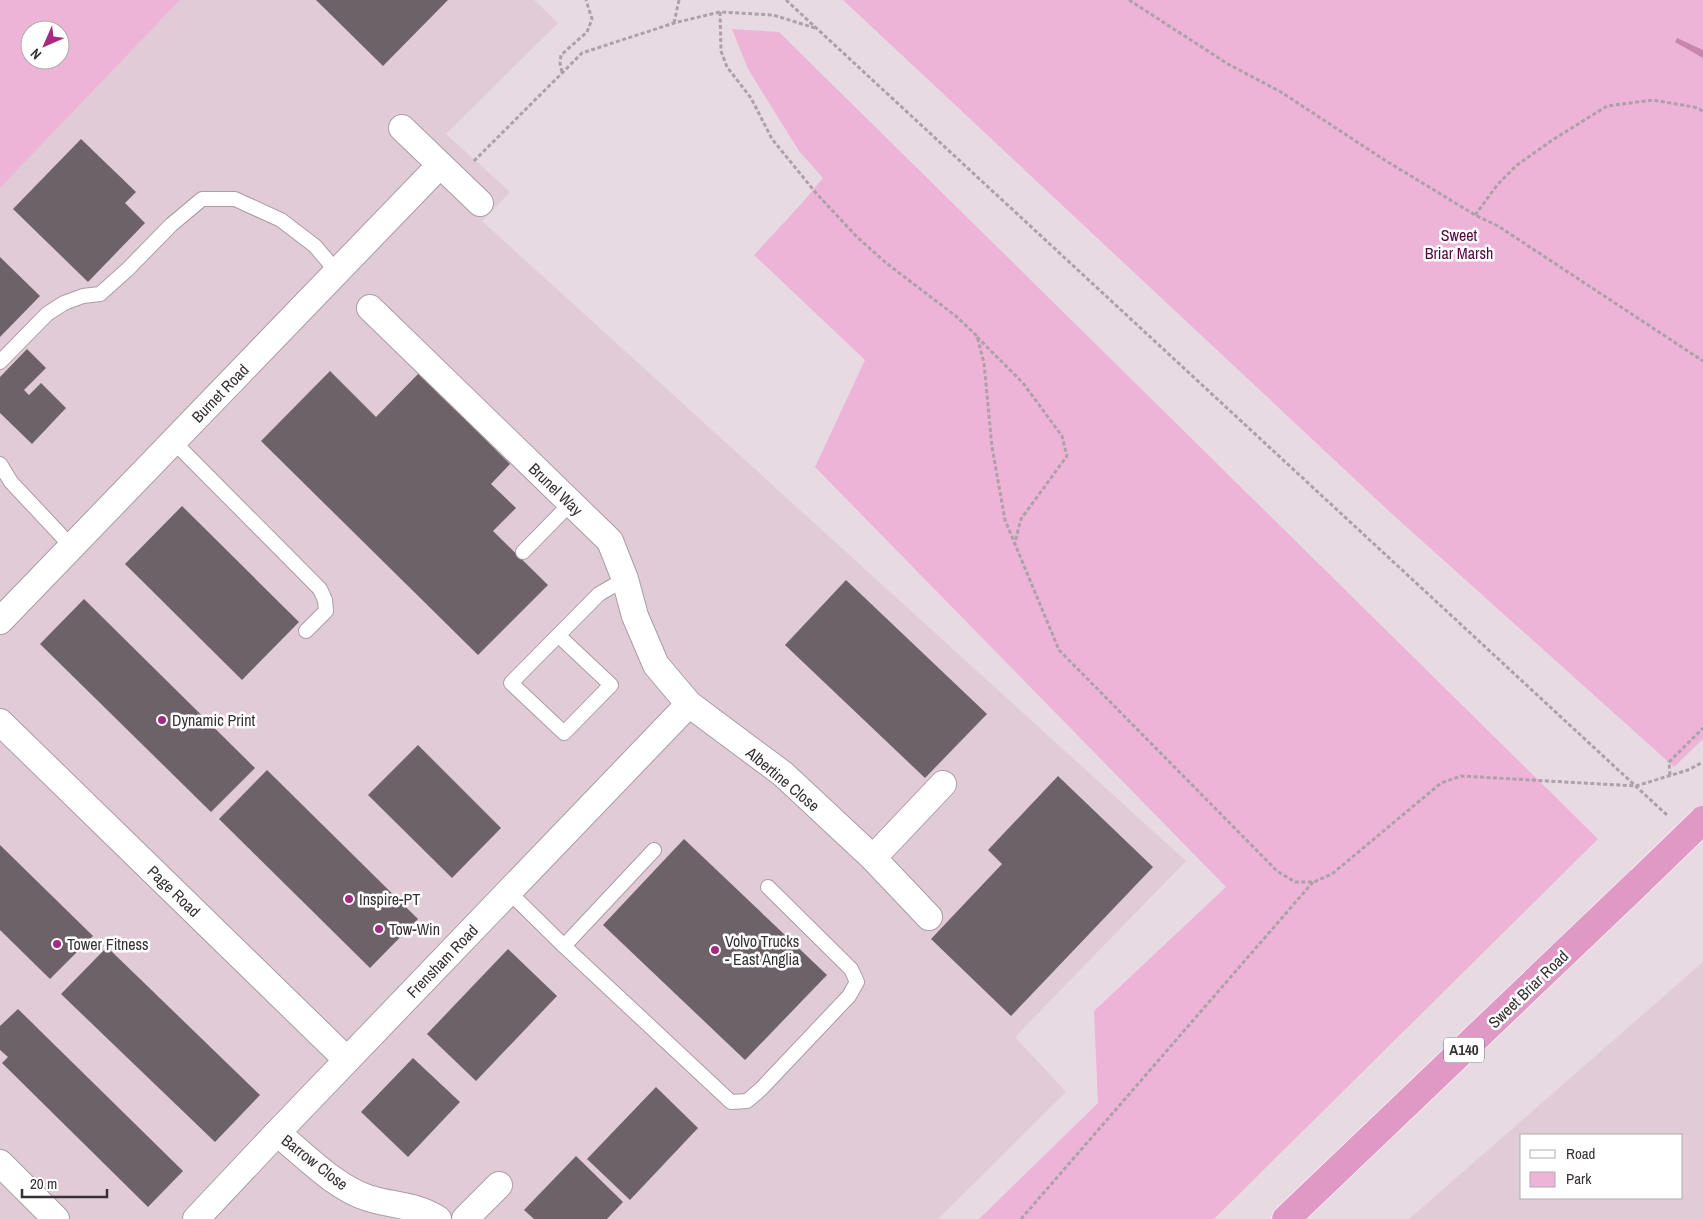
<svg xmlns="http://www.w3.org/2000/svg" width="1703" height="1219" viewBox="0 0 1703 1219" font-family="'Archivo Narrow',sans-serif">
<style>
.built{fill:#e0cbd7;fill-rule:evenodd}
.green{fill:#eeb4d7;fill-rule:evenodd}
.water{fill:#c886af}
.building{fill:#6e6269}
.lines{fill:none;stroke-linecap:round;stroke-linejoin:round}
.lane-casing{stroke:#aa9da4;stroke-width:16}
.street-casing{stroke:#aa9da4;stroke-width:28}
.highway-casing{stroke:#fff;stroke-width:29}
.path{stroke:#aca1a8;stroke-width:3;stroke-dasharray:4 2.5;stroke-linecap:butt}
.lane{stroke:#fff;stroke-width:14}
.street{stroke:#fff;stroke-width:26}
.highway{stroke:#df99c4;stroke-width:28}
.highway-bridge-casing{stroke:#fff;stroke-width:29;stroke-linecap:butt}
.highway-bridge{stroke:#df99c4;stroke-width:28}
.poi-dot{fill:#a42b81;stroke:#fff;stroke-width:2}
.labels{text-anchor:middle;stroke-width:5;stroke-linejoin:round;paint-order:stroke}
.shield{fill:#fff;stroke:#736f72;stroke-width:1}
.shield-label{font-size:15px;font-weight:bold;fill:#373135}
.park-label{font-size:16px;fill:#580642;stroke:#fff}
.street-label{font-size:16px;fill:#373135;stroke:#fff}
.poi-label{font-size:16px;fill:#373135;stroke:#fff;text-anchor:start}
</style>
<rect width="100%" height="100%" fill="#e8dae2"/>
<g class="built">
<polygon points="180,0 534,0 558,23 446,134 510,192 482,221 1186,861 1015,1037 1066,1092 938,1219 0,1219 0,188"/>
<path d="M1703,962V1219H1409ZM1522,1135H1682V1198H1522Z"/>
</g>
<g class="green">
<path d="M0,0H180L0,188ZM30,30H60V60H30Z"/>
<polygon points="843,0 1703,0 1703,739 1674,767 1391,513"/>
<polygon points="732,29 779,32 1598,839 1214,1219 979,1219 1098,1103 1094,1011 1226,887 815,467 865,360 754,255 802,203 823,178 799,151 748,69"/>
</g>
<polygon class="water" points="1677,38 1703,50 1703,58 1675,42"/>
<g class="building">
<polygon points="316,0 448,0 383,66"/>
<polygon points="81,139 136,192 125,203 145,223 88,282 13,209"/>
<polygon points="0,257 40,296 0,337"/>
<polygon points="27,349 46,368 24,390 29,395 41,383 66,408 32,444 0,413 0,377"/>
<polygon points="330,371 376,417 419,373 510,464 491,484 516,508 493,531 548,585 478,655 261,441"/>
<polygon points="182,506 299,622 242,680 125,564"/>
<polygon points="846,580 987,714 925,778 785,645"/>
<polygon points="84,599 255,768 211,812 40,644"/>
<polygon points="418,745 501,828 452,878 368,795"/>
<polygon points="267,770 418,919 370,968 219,819"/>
<polygon points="1058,776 1153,867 1011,1016 931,939 1002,864 988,850"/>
<polygon points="684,839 827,975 745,1060 603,925"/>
<polygon points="0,845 93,936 50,979 0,930"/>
<polygon points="107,947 260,1095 215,1142 61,994"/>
<polygon points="508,949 557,996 476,1081 427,1034"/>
<polygon points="18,1009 183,1171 148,1207 2,1063 8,1057 0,1050 0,1026"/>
<polygon points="413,1058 460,1102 408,1157 361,1112"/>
<polygon points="656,1087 698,1128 630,1200 587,1159"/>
<polygon points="576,1156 623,1202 607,1219 534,1219 524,1210"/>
</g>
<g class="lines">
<defs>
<g id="lane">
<polyline points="0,362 47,314 64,303 83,296 100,294 128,269 171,225 202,199 235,199 281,220 315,246 337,272"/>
<polyline points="173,441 320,589 325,600 326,611 306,631"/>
<polyline points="0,464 11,482 71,546"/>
<polyline points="523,552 571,503"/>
<polyline points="559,636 611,685 564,733 511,683 599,594 625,579"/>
<polyline points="509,892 564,946 654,850"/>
<polyline points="564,946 731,1102 747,1101 761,1089 849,996 857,982 851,969 768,887"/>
</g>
<g id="street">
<polyline points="402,128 480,203"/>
<polyline points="370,308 610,541 625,579 635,616 656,665 689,704 783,774 873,858 929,917"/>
<polyline points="0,621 440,165"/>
<polyline points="0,722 347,1060"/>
<polyline points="873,858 943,784"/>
<path d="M277,1133C305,1155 334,1187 368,1198C393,1206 414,1204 438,1219"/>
<polyline points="0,1163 56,1219"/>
<polyline points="196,1219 277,1133 689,704"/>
<polyline points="465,1219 499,1185"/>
</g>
<polyline id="highway" points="1286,1219 1641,880"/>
</defs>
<use href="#lane" class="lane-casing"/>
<use href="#street" class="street-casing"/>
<use href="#highway" class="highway-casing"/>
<g class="path">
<polyline points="786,0 1668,816"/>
<polyline points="1129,0 1228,64 1281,92 1383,159 1475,215 1498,226 1703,361"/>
<polyline points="720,12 721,51 727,67 751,98 772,139 816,193 856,236 885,262 957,317 977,336 984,363 992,447 1005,520 1059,650 1277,871 1295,882 1314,882 1332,874 1441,783 1461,776 1636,786 1688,770 1703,762"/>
<polyline points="674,23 679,0"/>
<polyline points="562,72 560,63 561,55 587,32 592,19 586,0"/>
<polyline points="474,161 582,53 674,23 720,12 773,15 815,28"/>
<polyline points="1475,215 1498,184 1517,165 1554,139 1607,106 1653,100 1694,107 1703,111"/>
<polyline points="977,337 1023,383 1062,436 1067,456 1021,519 1015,542"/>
<polyline points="1670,775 1669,762 1703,728"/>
<polyline points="1021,1219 1313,882"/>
</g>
<use href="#lane" class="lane"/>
<use href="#street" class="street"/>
<use href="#highway" class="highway"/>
<defs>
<polyline id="highway-bridge" points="1641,880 1703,820"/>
</defs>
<use href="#highway-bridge" class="highway-bridge-casing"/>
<use href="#highway-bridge" class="highway-bridge"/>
</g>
<g class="poi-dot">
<circle cx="162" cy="720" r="5"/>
<circle cx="349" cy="899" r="5"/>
<circle cx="379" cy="929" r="5"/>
<circle cx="57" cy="944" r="5"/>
<circle cx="715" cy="950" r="5"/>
</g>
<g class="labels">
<rect class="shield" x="1444" y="1037.5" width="40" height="25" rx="4"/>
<g class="shield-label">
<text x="1464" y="1055">A140</text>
</g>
<g class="park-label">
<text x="1459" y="241">Sweet<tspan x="1459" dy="18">Briar Marsh</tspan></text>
</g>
<g class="street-label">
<text transform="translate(220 393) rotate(-46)" y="6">Burnet Road</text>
<text transform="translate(556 489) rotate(44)" y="6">Brunel Way</text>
<text transform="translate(783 779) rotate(40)" y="6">Albertine Close</text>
<text transform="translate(174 891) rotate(44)" y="6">Page Road</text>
<text transform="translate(442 961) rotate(-46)" y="6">Frensham Road</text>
<text transform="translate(1528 989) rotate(-44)" y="6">Sweet Briar Road</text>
<text transform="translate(315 1162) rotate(38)" y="6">Barrow Close</text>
</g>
<g class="poi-label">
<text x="172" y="726">Dynamic Print</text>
<text x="359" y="905">Inspire-PT</text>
<text x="389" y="935">Tow-Win</text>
<text x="725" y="947">Volvo Trucks<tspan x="725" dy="18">- East Anglia</tspan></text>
<text x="67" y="950">Tower Fitness</text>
</g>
</g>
<rect x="1520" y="1134" width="162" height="65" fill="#ffffff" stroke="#afadae"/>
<rect x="1530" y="1150" width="25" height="8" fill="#ffffff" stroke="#afadae"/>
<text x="1566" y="1159" font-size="15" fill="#373135">Road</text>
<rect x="1530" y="1172" width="25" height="15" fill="#eeb4d7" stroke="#afadae"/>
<text x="1566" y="1184" font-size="15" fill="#373135">Park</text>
<g transform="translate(45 45) rotate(225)"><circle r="24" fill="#ffffff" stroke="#afadae"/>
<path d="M0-4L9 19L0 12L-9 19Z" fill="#a42b81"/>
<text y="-8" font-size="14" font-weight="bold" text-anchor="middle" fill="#373135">N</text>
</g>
<path d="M22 1189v8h85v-8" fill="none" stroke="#373135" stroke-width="2.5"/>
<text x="30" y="1189" font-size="15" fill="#373135" stroke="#ffffff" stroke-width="4" paint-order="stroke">20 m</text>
</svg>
